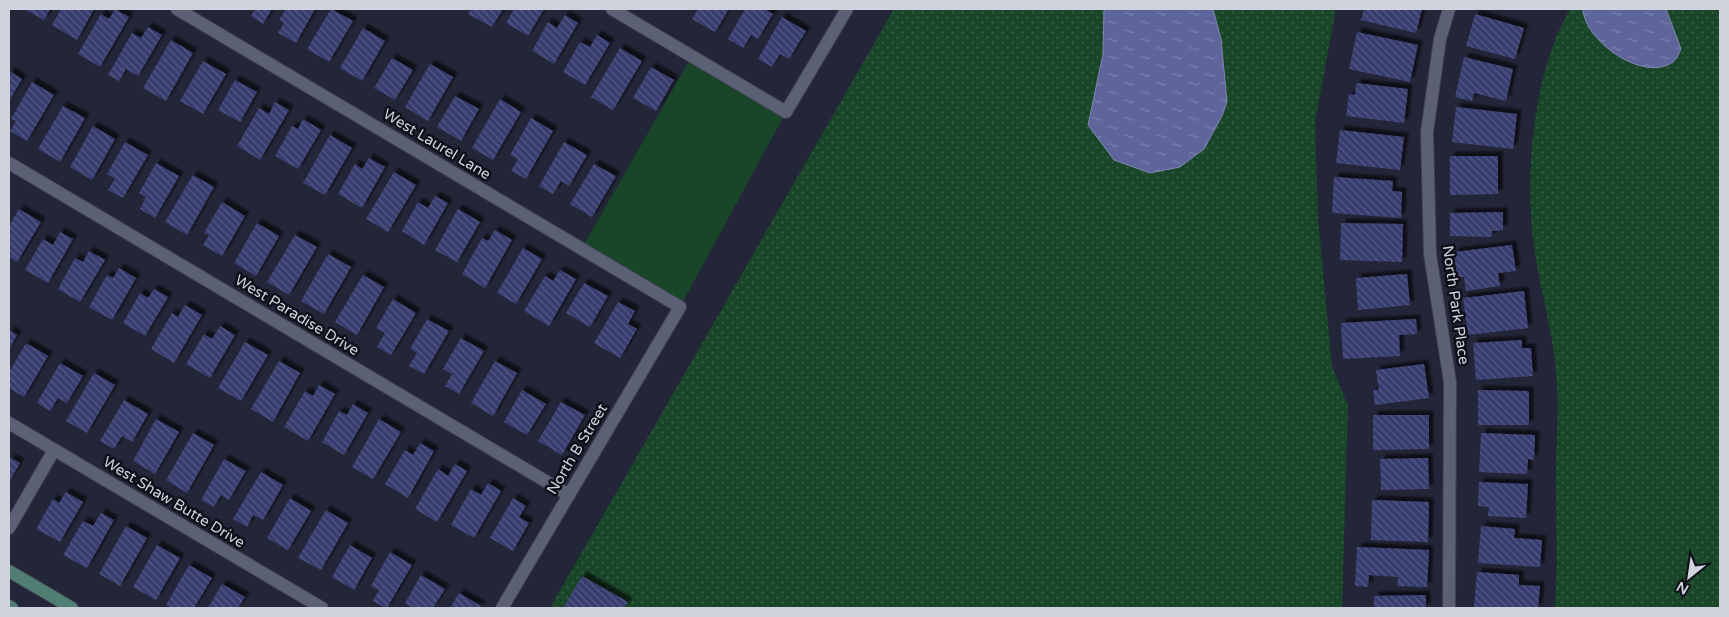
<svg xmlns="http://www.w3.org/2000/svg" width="1729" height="617" viewBox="0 0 1729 617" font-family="'Varela Round',sans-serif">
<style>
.grass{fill:url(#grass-dots)}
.park{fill:#194628}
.water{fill:url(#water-ripples);stroke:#8086ae}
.building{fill:url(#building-back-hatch);filter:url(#shadow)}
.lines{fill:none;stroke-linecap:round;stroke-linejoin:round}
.street-casing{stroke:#3f4151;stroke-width:14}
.secondary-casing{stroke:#3f4151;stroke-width:14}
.street{stroke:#5c6075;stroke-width:12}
.secondary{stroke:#517e72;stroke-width:12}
.labels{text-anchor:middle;stroke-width:5;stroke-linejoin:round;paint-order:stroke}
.street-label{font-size:15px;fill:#d0d2de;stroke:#0e0f18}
</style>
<defs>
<pattern id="grass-dots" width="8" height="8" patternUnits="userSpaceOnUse" patternTransform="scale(1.25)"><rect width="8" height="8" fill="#194628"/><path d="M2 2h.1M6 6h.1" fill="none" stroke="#396047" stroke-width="1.8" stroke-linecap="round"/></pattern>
<pattern id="water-ripples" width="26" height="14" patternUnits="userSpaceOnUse" patternTransform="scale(1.25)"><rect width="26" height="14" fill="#5e659a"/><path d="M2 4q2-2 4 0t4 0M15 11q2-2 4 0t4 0" fill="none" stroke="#7b81ac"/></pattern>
<pattern id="building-back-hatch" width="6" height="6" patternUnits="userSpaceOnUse" patternTransform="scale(1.25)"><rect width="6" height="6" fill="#393e70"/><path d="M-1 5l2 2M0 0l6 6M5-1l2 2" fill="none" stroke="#555984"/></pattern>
<filter id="shadow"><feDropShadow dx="4.5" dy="-4.5" stdDeviation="1" flood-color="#0009"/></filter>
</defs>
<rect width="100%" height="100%" fill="#232638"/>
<g class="grass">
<polygon points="894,9 1336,9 1315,122 1318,218 1332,366 1348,406 1342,608 550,608"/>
<path d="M1570,9H1720V608H1555C1558,563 1556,518 1556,472C1556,444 1559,414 1557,385C1555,339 1541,294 1534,248C1524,175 1533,72 1570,9Z"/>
</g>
<polygon class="park" points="692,56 786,112 680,307 582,248"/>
<g class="water">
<polygon points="1104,9 1213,9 1221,39 1227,102 1222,116 1204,149 1180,167 1150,173 1114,160 1088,125 1103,54"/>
<path d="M1583,9H1666L1681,49C1679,53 1677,59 1673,62C1644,83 1584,41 1583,9Z"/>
</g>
<g class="building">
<polygon points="24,9 50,9 44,20"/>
<polygon points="61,9 94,9 77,40 52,25"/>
<polygon points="115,9 129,17 100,67 78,54 101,14 109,19"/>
<polygon points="255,9 272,9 263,24 251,16"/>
<polygon points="286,9 315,9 296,43 278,33 284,23 279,20"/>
<polygon points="331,9 353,21 329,62 307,49"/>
<polygon points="471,9 503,9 492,27 468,14"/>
<polygon points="514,9 544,9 528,36 506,23"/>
<polygon points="698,9 729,9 715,32 692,19"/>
<polygon points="745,9 764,9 773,14 758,39 751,35 743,48 728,39"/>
<polygon points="1364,9 1422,9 1416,33 1361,20"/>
<polygon points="1475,14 1524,28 1515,59 1466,46"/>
<polygon points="565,15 578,23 554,64 532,51 548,22 557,28"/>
<polygon points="782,17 806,31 789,59 780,54 772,67 758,59"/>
<polygon points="148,27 162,35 138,76 126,69 119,81 108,75 132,33 141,38"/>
<polygon points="363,28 385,41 362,81 340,68"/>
<polygon points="1357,32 1418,45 1410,82 1349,69"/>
<polygon points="597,35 610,43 585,85 563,72 580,42 590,47"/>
<polygon points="171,40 193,53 166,101 143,88"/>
<polygon points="620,48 642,61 613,110 591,97"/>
<polygon points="1464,57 1513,69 1506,101 1474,93 1472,101 1455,97"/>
<polygon points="392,58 413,70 395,100 374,88"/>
<polygon points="203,61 226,74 203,114 180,101"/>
<polygon points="430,64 453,77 428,121 405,107"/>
<polygon points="651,67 674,80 656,111 633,98"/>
<polygon points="9,71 22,79 9,101"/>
<polygon points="235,80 257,92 240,122 218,110"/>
<polygon points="32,82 54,95 27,141 10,131 16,121 11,119"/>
<polygon points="1356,83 1408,89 1404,123 1346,116 1349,94 1355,95"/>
<polygon points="455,96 479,109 461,141 437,127"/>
<polygon points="500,99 521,112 493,160 472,148"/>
<polygon points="275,102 289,110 260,160 237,146 259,108 269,114"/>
<polygon points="63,106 85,118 60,162 38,149"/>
<polygon points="1456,107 1517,114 1513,149 1452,142"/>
<polygon points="531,118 553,131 526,179 511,171 518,159 510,155"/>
<polygon points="303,119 321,130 298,169 275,156 292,126 298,129"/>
<polygon points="93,126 115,139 92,180 70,167"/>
<polygon points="1340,130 1404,137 1400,170 1336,163"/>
<polygon points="330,135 352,148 325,195 303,183"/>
<polygon points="125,142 148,155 123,198 108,190 115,179 107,174"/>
<polygon points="564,142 587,155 569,186 561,181 553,194 539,186"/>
<polygon points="1450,156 1498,156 1498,194 1450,195"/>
<polygon points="369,158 385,167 362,208 338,194 355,164 362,169"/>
<polygon points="156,163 179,176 155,218 140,209 146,197 139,193"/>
<polygon points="594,164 616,176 592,217 570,204"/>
<polygon points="394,172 416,185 388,232 366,219"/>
<polygon points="193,175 214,187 187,235 165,222"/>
<polygon points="1334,177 1393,181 1392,191 1402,192 1401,218 1332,213"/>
<polygon points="435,196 448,203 424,245 402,231 418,202 428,208"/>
<polygon points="222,202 245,216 222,256 203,245 209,235 204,233"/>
<polygon points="19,209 41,222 17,262 9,257 9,226"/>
<polygon points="458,209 480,222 457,262 435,250"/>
<polygon points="1503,212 1503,230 1492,231 1492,237 1450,236 1450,213"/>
<polygon points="257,223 279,236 256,276 234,263"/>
<polygon points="1341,223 1403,224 1402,262 1340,260"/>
<polygon points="495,230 512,240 485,288 462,274 482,238 488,241"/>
<polygon points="60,232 73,239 48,283 25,270 43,239 53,245"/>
<polygon points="295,235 317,247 289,295 267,282"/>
<polygon points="1512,245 1516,271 1498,273 1500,286 1466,291 1464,277 1457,278 1454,252"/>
<polygon points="523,248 542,259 516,304 497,293"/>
<polygon points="89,251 105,260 80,302 58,289 75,258 83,262"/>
<polygon points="328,254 351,267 324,314 301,301"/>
<polygon points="119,268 136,278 112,320 89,307 107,275 113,278"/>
<polygon points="560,270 576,279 549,326 524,311 545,276 553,281"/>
<polygon points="1407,274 1410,305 1358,310 1356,278"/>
<polygon points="363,275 384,287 357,335 335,322"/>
<polygon points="584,283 608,296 590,327 566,313"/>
<polygon points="154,289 168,297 145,336 123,323 140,293 148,298"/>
<polygon points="1524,291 1528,328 1468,335 1463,298"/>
<polygon points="393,299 416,313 391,355 377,347 385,333 376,328"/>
<polygon points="618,302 635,311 628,324 637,329 620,358 594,343"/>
<polygon points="185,305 202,315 174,363 151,349 172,313 178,317"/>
<polygon points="427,319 449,331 424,374 409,366 417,353 410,349"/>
<polygon points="1416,319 1417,334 1399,335 1400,356 1343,359 1341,323"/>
<polygon points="220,326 235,335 210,378 186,364 204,334 212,339"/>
<polygon points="9,330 17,335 9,349"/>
<polygon points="461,338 484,351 459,394 445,386 452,374 443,369"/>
<polygon points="1522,340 1522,348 1531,348 1533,376 1476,380 1473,343"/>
<polygon points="245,342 268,355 241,401 218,388"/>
<polygon points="26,343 48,356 24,397 9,388 9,372"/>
<polygon points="279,361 300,373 273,422 251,409"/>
<polygon points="495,361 517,373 493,416 471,403"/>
<polygon points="60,363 83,376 67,403 58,398 50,411 37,403"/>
<polygon points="1424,364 1429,398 1375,405 1373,390 1379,390 1376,370"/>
<polygon points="94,373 115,385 87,433 66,421"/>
<polygon points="319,385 335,394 308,441 284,427 305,391 313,396"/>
<polygon points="522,390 546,404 527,435 504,422"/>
<polygon points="1478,390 1529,391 1529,425 1478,425"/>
<polygon points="124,400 148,414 132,442 122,436 114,449 100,441"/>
<polygon points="561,402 585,415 562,455 538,441"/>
<polygon points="353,404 368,413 344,455 322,442 339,411 347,415"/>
<polygon points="1373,415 1429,415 1429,449 1373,450"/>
<polygon points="156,419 179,432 155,474 133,461"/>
<polygon points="379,419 401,432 373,479 352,467"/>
<polygon points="193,433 214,445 187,493 166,480"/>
<polygon points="1481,433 1535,435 1534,460 1528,459 1527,474 1479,472"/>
<polygon points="420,443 434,451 408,498 385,484 405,450 413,455"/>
<polygon points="9,457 20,463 9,482"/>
<polygon points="1428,458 1429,489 1381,490 1380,459"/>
<polygon points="224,459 246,471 229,500 221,495 214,507 201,500"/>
<polygon points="455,464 467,471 437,522 415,509 438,469 448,476"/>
<polygon points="261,472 283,485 263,520 253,515 247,527 233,519"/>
<polygon points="1479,482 1528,484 1526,518 1488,516 1489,507 1478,506"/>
<polygon points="488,483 501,491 474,538 451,525 471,489 481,495"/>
<polygon points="66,492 83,502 60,542 36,529 53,499 59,503"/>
<polygon points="290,498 311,511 288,550 267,538"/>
<polygon points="513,498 526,506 519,517 529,523 513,551 490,538"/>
<polygon points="1372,500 1429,502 1428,542 1371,540"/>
<polygon points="326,510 348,523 321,570 298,558"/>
<polygon points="101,513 114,520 87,568 63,555 83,521 93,526"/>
<polygon points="126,526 147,538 120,586 99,574"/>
<polygon points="1481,526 1515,529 1514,538 1542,540 1540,567 1478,563"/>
<polygon points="157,545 180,558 156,600 133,587"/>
<polygon points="350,545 372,558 354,590 332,577"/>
<polygon points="1357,547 1429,550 1427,587 1397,586 1398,577 1369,575 1368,587 1355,586"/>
<polygon points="390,552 412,565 387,608 385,608 373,601 379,590 371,586"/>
<polygon points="189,565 212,578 194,608 172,608 166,605"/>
<polygon points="1477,572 1519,575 1519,585 1540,586 1538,608 1474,607"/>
<polygon points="421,575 445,589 433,608 410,608 411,607 405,603"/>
<polygon points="582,576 628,602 624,608 563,608"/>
<polygon points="222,584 245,597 238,608 208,608"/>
<polygon points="459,593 481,606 480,608 450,608"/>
<polygon points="1426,595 1426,608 1374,608 1374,596"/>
</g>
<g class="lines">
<defs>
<g id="street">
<polyline points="177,9 680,307 502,608"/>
<polyline points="612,9 786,112 847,9"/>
<polyline points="1449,9 1440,39 1427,132 1430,254 1450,382 1449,608"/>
<polyline points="9,163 569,495"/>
<polyline points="9,423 322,608"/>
<polyline points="9,528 54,450"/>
</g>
<g id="secondary">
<polyline points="9,571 72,608"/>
<polyline points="9,606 12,608"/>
</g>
</defs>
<use href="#street" class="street-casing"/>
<use href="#secondary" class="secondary-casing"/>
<use href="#street" class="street"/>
<use href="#secondary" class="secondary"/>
</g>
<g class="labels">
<g class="street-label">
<text transform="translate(437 144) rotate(31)" y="5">West Laurel Lane</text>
<text transform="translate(1456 305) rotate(82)" y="5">North Park Place</text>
<text transform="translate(297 315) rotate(31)" y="5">West Paradise Drive</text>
<text transform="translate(577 449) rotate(-59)" y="5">North B Street</text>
<text transform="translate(174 502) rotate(31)" y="5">West Shaw Butte Drive</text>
</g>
</g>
<rect width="1729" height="617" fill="none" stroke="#d0d2de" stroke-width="20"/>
<g transform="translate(1689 577) rotate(210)" stroke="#0e0f18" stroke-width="4" paint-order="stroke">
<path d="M0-4L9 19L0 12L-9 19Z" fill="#d0d2de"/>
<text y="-8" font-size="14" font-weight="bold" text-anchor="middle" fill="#d0d2de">N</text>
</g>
</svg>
